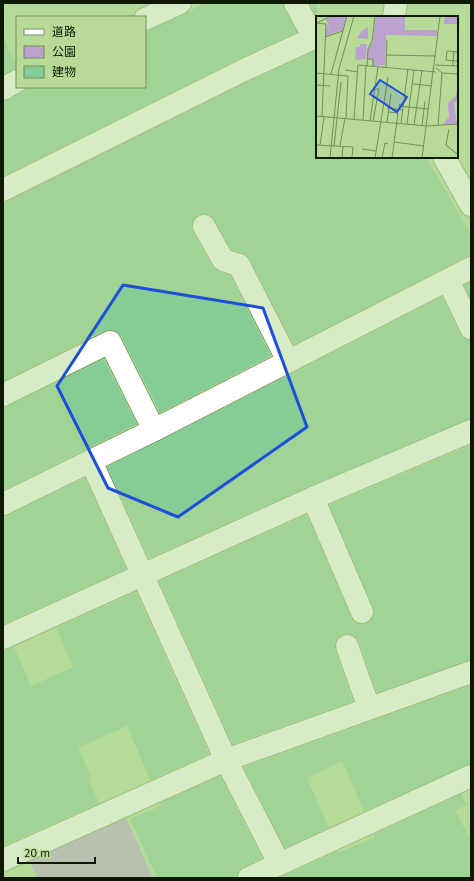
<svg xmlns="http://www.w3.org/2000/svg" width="474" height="881" viewBox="0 0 474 881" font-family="'PT Sans','Noto Sans JP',sans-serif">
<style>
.green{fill:#bba1ce}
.building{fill:#86cc97}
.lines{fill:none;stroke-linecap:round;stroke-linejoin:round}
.minor-casing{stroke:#7c9d5d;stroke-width:24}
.minor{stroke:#fff;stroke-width:22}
.marked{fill:none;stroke:#1d4ed8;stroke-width:3;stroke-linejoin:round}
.inset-road{fill:none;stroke:#738d5b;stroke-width:1}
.view{fill:#1d4ed8;fill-opacity:0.15;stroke:#1d4ed8;stroke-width:2}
.inset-edge{fill:none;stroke:#0d1902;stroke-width:2}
</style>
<rect width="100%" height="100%" fill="#b7da97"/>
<polygon class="green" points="123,811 153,878 37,878 27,855"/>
<g class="building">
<polygon points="204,3 283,3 297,32 238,59 3,176 3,101 23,92 28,87 145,87 145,32 185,14"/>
<polygon points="309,3 317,3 317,17"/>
<polygon points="3,37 17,67 17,69 3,75"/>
<polygon points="317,50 317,157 426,157 471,235 471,256 465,257 294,345 250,259 243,253 231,250 211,216 205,214 198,215 193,220 192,226 193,232 212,267 219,272 230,275 271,356 160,413 121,336 117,332 111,330 104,331 3,381 3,202 249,81"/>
<polygon points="471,282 471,299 464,285"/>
<polygon points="442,297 460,334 464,338 471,340 471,419 308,487 149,558 107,467"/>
<polygon points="104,359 137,424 3,490 3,407"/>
<polygon points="471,445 471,660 377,693 359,641 355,637 350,634 343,634 337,638 335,643 335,650 353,701 233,744 159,581 307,515 351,617 354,622 360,624 367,623 372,619 374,614 373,607 329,505"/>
<polygon points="85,478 126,569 3,624 3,516"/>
<polygon points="136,592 209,754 150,780 127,726 78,748 91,776 88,778 99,803 3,846 3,650 14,647 31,686 73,667 56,628"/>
<polygon points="471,685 471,764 364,811 342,761 307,778 329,828 285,848 244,767"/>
<polygon points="220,776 262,858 243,867 239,871 237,878 157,878 130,819 161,806 160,803"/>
<polygon points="461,794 467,805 455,810 471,841 471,878 279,878 338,851 339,853 375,837 374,834"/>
</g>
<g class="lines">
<defs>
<g id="minor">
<polyline points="394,17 396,3"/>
<polyline points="145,19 180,3"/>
<polyline points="3,89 17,81"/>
<polyline points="444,157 471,205"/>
<polyline points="3,190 244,70 314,38 295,3"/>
<polyline points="204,226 223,260 239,265 288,361"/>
<polyline points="448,280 471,328"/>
<polyline points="3,395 110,342 154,430"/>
<polyline points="91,461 226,760 279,863"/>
<polyline points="313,498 362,612"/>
<polyline points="3,504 154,430 471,268"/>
<polyline points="3,638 313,498 471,431"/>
<polyline points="347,646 369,708"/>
<polyline points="3,860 226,760 471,672"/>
<polyline points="249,878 471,776"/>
</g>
</defs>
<use href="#minor" class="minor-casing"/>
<use href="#minor" class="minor"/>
</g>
<path d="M0 0H474V881H0ZM123,285L263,308L307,427L178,517L108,488L57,386Z" fill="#b7da97" fill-opacity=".55" fill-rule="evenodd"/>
<path class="marked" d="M123,285L263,308L307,427L178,517L108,488L57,386Z"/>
<g transform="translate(316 16)">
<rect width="142" height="142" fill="#b7da97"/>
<path d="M17,0H30L27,14L9,20L11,8L15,16L10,3ZM60,0H89V14H121V20L70,19L69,49L57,50L56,43L52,44V33L57,25ZM142,0L141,8H128L129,1ZM52,11V23L41,22L46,15ZM44,28H51L50,43L39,44L40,31H44ZM142,72V83L138,88L141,108H127L133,101L132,87L139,81Z" fill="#bba1ce"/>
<path class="inset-road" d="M0,7L10,8L6,100M1,7L15,0M9,21L27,15M138,35L137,45H142M70,39L120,40M51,43H57V50M119,49L142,50M51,50L52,33L56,25L59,0M137,50V45L130,44L131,35L142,36M70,51L71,24M120,52L126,57L142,58M29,54L42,56M0,57L32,60L30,102M15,58L31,0M97,68L116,70M0,69L14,70M84,88L83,90L112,93M71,92L86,94M73,96L82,97L76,142M0,100L111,110L142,108M38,103L42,49L120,56M47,104L50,50M54,105L62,51M57,105L63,73H59M71,106L75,78M85,107L92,53M91,108L98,54M98,109L106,54M106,110L109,85M122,110L126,57M133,113L130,129L142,139M78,126L108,130M0,129L37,131L36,142M4,129L8,101M18,130L25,66M24,130L29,102M46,133L60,135M14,142L23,53L38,0M26,142L27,130M59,142L72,61M66,142L69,127L72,128M106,142L124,0"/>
<path class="view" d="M64,64L91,81L81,96L54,78Z"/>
<rect width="142" height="142" class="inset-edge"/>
</g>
<rect width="474" height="881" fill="none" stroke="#0d1902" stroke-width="8"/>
<rect x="16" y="16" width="130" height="72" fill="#b7da97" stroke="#738d5b"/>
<rect x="24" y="29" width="20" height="6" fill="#ffffff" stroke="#738d5b"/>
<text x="52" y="36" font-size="12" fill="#0d1902">道路</text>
<rect x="24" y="46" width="20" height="12" fill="#bba1ce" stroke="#738d5b"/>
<text x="52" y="56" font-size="12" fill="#0d1902">公園</text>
<rect x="24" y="66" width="20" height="12" fill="#86cc97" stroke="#738d5b"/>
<text x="52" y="76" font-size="12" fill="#0d1902">建物</text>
<path d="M18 857v6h77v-6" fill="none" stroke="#0d1902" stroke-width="2"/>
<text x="24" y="857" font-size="12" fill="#0d1902" stroke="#b7da97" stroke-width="3" paint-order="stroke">20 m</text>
</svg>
